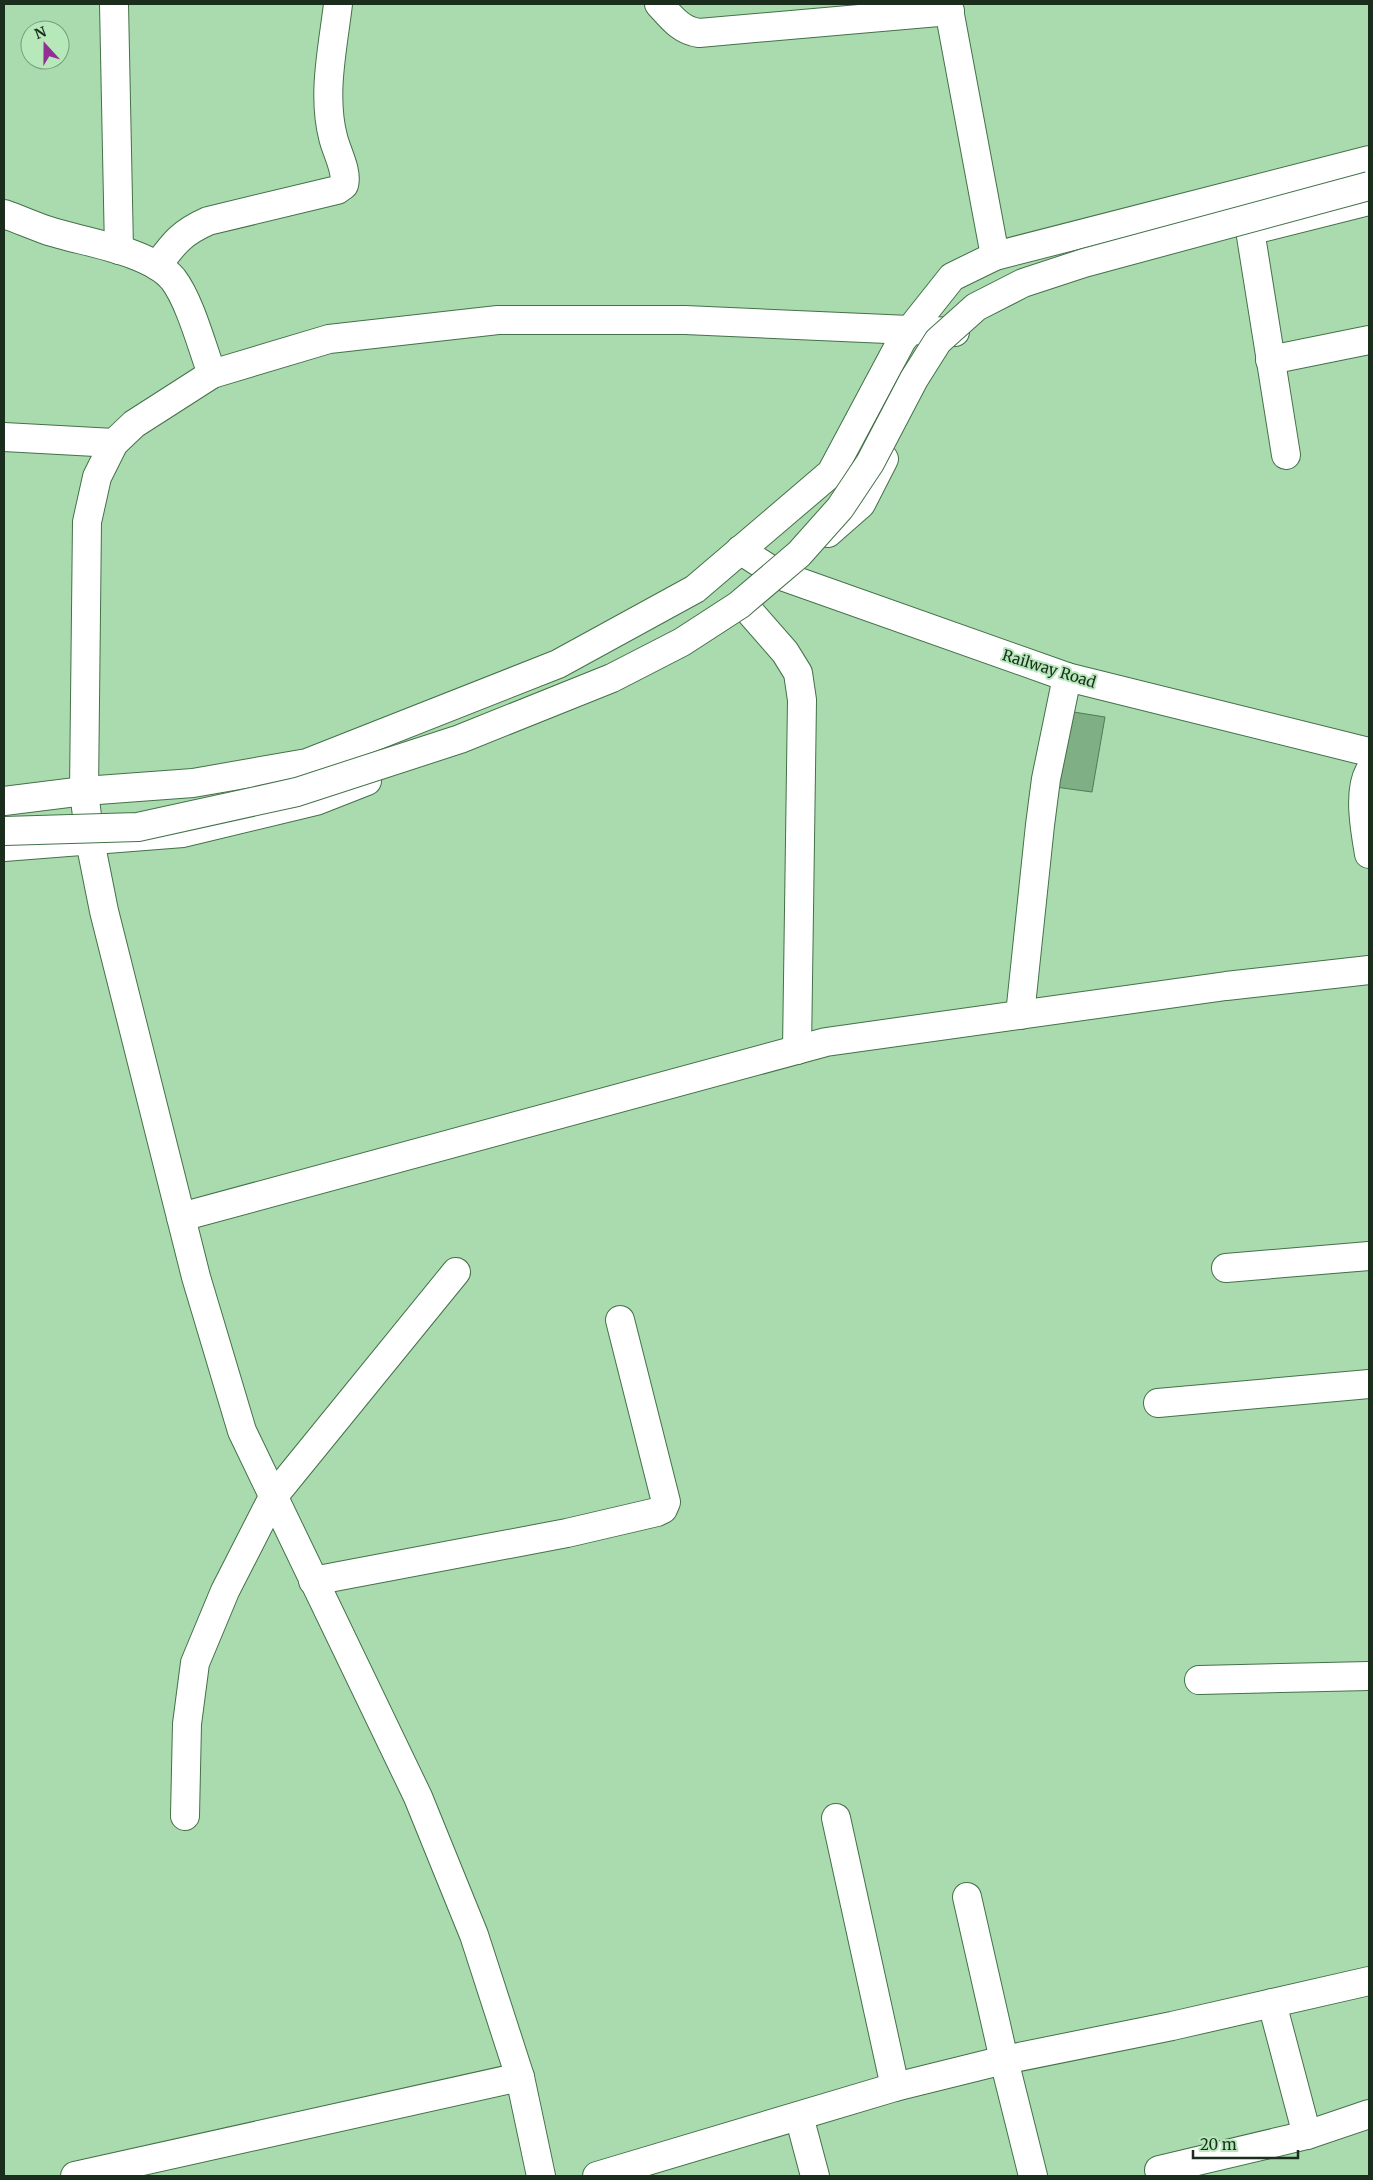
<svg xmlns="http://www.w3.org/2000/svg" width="1373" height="2180" viewBox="0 0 1373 2180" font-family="Merriweather,serif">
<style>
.building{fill:#7faf84;stroke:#4f7d55}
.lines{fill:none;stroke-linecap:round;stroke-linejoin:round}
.minor-casing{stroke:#447149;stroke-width:30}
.highway-casing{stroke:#447149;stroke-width:30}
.minor{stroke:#fff;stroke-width:28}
.highway{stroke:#fff;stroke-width:28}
.major-bridge-casing{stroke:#447149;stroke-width:30;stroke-linecap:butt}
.major-bridge{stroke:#fff;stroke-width:28}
.labels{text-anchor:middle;stroke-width:4;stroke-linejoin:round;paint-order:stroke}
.street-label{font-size:15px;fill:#1b2e1d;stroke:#b6e8ba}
</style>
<rect width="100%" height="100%" fill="#a9dbae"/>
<polygon class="building" points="1061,710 1105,717 1092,792 1048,786"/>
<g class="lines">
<defs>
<g id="minor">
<polyline points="114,4 119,250"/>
<path d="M659,4C671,17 681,31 699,33L950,11"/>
<polyline points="948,4 995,256"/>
<path d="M4,214C18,219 32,225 46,230C81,242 149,250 173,279C190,301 202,347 212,374"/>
<polyline points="1250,230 1286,455"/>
<path d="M157,266C174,243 181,233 208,221L337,190L344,185C348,171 336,151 333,137C322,94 333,47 338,4"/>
<polyline points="1270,360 1369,340"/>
<polyline points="4,437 114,443"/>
<polyline points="740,550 779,575 1067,677 1369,752"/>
<polyline points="743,604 785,652 798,673 802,700 797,1050"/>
<path d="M1369,772C1358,792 1365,831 1369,854"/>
<polyline points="1020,1015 1040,825 1046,779 1067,677"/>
<polyline points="181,1217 826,1042 1226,986 1369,970"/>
<polyline points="1226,1268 1369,1256"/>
<polyline points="1158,1403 1369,1384"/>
<polyline points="313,1581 567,1533 657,1512 663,1509 666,1502 620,1320"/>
<polyline points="1199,1680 1369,1676"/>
<polyline points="185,1816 187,1724 195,1663 225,1591 273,1497 456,1272"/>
<polyline points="836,1818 895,2087"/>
<polyline points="967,1897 1004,2060 1033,2176"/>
<polyline points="1272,2003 1307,2135"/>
<polyline points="799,2116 815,2176"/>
<polyline points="1159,2170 1307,2135 1369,2114"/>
<polyline points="75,2176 520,2077"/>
<polyline points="541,2176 520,2077 474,1935 418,1797 242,1431 196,1277 104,911 90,841 84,791 87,522 97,477 114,443 134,424 212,374 329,339 498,320 685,320 955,332"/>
<polyline points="597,2176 895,2087 1004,2060 1172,2026 1369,1981"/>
</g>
<g id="highway">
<polyline points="1257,229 1369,201"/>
<polyline points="828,533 861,504 884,459"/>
<polyline points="4,801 84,791 193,783 307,763 558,664 695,589 831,473 902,340 952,277 995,256 1369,160"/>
<polyline points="4,847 183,833 316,801 367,781"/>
</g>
</defs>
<use href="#minor" class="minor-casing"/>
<use href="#highway" class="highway-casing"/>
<use href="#minor" class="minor"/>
<use href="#highway" class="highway"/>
<defs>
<polyline id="major-bridge" points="4,831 138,827 297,792 460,739 612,678 682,642 739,605 799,554 840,508 870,463 914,379 938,341 976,307 1023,283 1084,263 1369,186"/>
</defs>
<use href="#major-bridge" class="major-bridge-casing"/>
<use href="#major-bridge" class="major-bridge"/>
</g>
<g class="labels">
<g class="street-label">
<text transform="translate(1049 669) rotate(17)" y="5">Railway Road</text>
</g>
</g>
<rect width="1373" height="2180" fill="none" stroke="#1b2e1d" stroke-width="10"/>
<g transform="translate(45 45) rotate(339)"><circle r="24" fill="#b6e8ba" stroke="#789e7b"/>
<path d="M0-4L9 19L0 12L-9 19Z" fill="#922e94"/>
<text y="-8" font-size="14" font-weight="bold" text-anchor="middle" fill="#1b2e1d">N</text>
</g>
<path d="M1193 2150v8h105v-8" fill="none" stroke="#1b2e1d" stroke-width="2.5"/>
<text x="1200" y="2150" font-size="15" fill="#1b2e1d" stroke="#b6e8ba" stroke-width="4" paint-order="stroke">20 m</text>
</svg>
